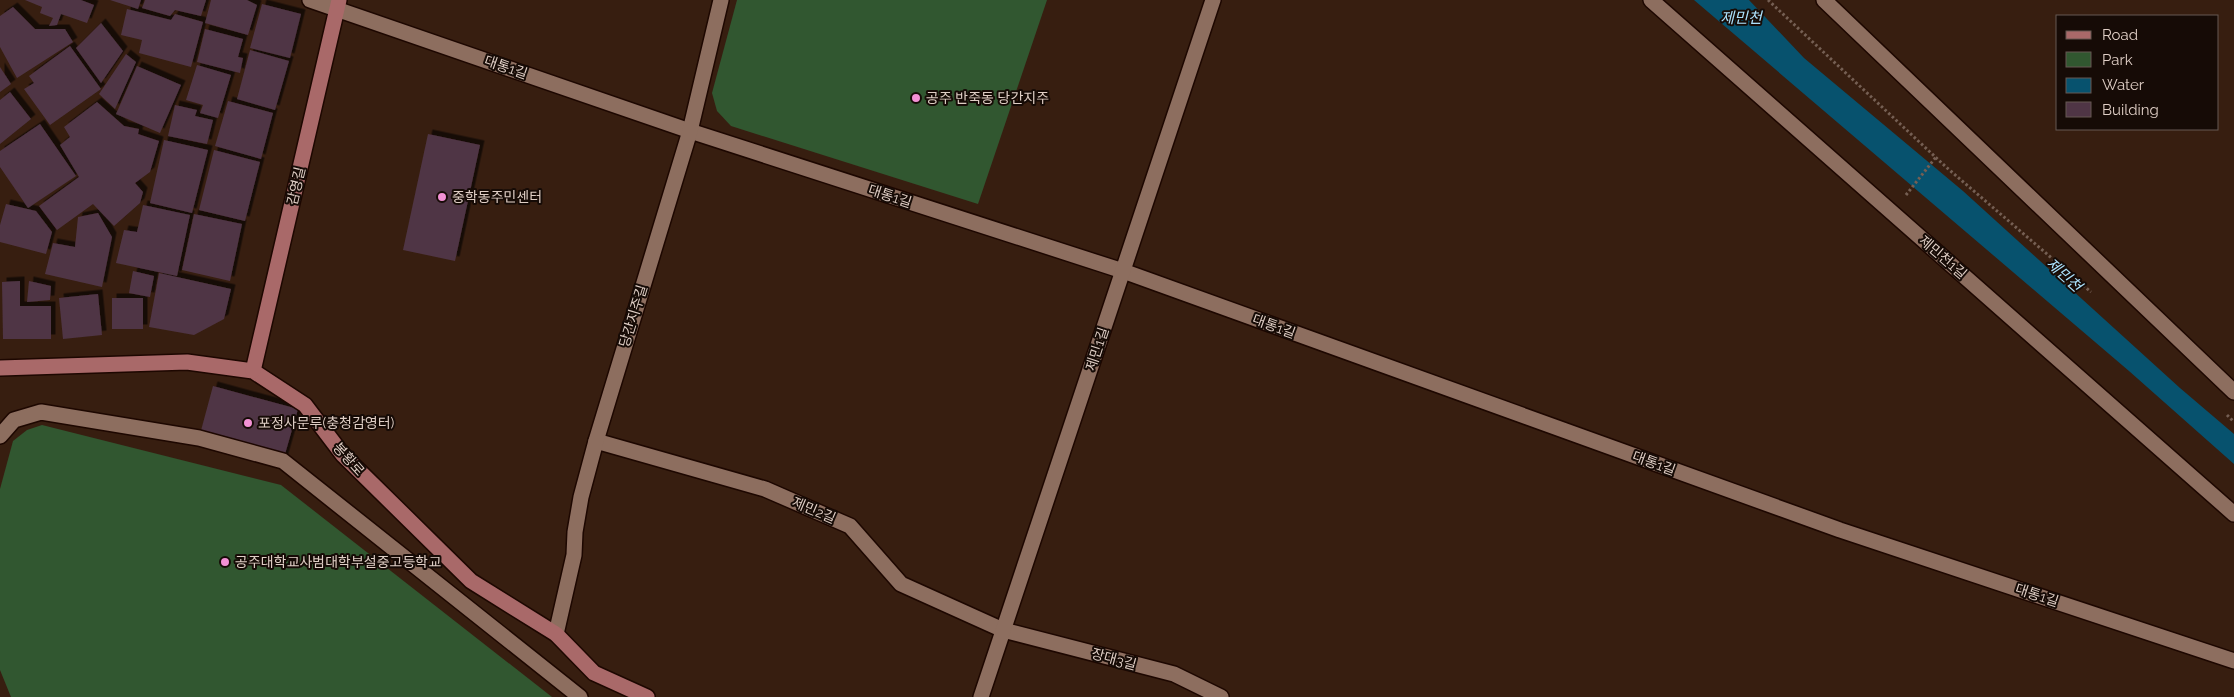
<svg xmlns="http://www.w3.org/2000/svg" width="2234" height="697" viewBox="0 0 2234 697" font-family="Raleway,'Noto Sans KR',sans-serif">
<style>
.green{fill:#315730}
.water{fill:#07526e}
.building{fill:#4f3545;filter:url(#shadow)}
.lines{fill:none;stroke-linecap:round;stroke-linejoin:round}
.lane-casing{stroke:#1d0700;stroke-width:18}
.street-casing{stroke:#1d0700;stroke-width:18}
.secondary-casing{stroke:#1d0700;stroke-width:18}
.path{stroke:#755f53;stroke-width:3;stroke-dasharray:2.5 2.5;stroke-linecap:butt}
.lane{stroke:#8d6e5f;stroke-width:15}
.street{stroke:#8d6e5f;stroke-width:15}
.secondary{stroke:#a96969;stroke-width:15}
.poi-dot{fill:#f391d5;stroke:#160b06;stroke-width:2}
.labels{text-anchor:middle;stroke-width:4;stroke-linejoin:round;paint-order:stroke}
.street-label{font-size:14px;fill:#dfcec5;stroke:#160b06}
.poi-label{font-size:14px;fill:#dfcec5;stroke:#160b06;text-anchor:start}
.water-label{font-size:15px;font-style:italic;fill:#ace1fc;stroke:#160b06}
</style>
<defs>
<filter id="shadow"><feDropShadow dx="4.5" dy="-4.5" stdDeviation="0" flood-color="#0009"/></filter>
</defs>
<rect width="100%" height="100%" fill="#371e10"/>
<g class="green">
<polygon points="737,0 1047,0 978,204 731,126 717,111 712,93"/>
<polygon points="42,425 281,485 552,697 11,697 0,670 0,489 13,441 27,430"/>
</g>
<polygon class="water" points="1694,0 1749,0 1804,58 1963,191 2180,388 2234,434 2234,464 2129,371"/>
<g class="building">
<polygon points="25,0 81,0 94,5 87,23 61,14 57,25 49,26 53,18 40,13 42,7"/>
<polygon points="110,0 141,0 138,9"/>
<polygon points="145,0 206,0 201,16 175,10 170,16 142,8"/>
<polygon points="211,0 247,0 257,5 248,35 205,23"/>
<polygon points="262,4 301,14 290,58 250,48"/>
<polygon points="13,7 35,29 65,29 73,42 17,78 0,47 0,16"/>
<polygon points="127,9 171,20 175,14 203,22 191,67 139,53 142,40 121,35"/>
<polygon points="101,23 123,51 101,83 76,48"/>
<polygon points="205,29 243,39 238,57 243,58 240,73 197,62"/>
<polygon points="70,46 101,89 50,125 24,89 34,83 29,76"/>
<polygon points="250,50 289,61 275,110 237,99"/>
<polygon points="126,54 136,62 115,109 99,94"/>
<polygon points="197,65 231,75 218,118 200,113 203,105 186,100"/>
<polygon points="137,66 181,85 160,133 116,114"/>
<polygon points="0,67 11,84 0,92"/>
<polygon points="10,92 31,119 0,144 0,100"/>
<polygon points="228,101 273,113 261,159 215,146"/>
<polygon points="97,102 124,126 139,129 138,134 159,141 150,172 135,183 143,192 140,203 114,226 93,204 57,230 39,206 79,177 60,145 70,137 64,127"/>
<polygon points="175,105 197,110 195,116 213,120 207,144 168,136"/>
<polygon points="40,124 76,176 28,208 0,167 0,151"/>
<polygon points="428,134 480,145 455,261 403,250"/>
<polygon points="164,140 208,150 192,213 150,203"/>
<polygon points="214,150 260,162 245,221 199,210"/>
<polygon points="6,204 36,211 52,232 46,254 0,242 0,225"/>
<polygon points="143,205 190,215 177,276 116,263 124,230 137,232"/>
<polygon points="98,213 112,237 102,287 45,274 53,243 75,247 78,217"/>
<polygon points="194,214 242,224 230,281 182,270"/>
<polygon points="133,271 154,276 150,297 129,293"/>
<polygon points="159,273 231,289 224,319 194,335 149,327"/>
<polygon points="20,281 20,306 51,306 51,339 3,339 2,282"/>
<polygon points="29,281 51,286 50,300 27,302"/>
<polygon points="98,294 102,335 63,339 59,298"/>
<rect x="112" y="298" width="31" height="31"/>
<polygon points="213,386 298,409 283,461 199,438"/>
</g>
<g class="lines">
<defs>
<g id="lane">
<polyline points="1824,0 2234,392"/>
<polyline points="0,436 14,420 41,412 199,438 283,461 580,697"/>
</g>
<g id="street">
<polyline points="310,0 690,131 1123,271 1840,530 2234,661"/>
<polyline points="1651,0 2234,514"/>
<polyline points="596,441 765,489 850,526 901,584 1003,630 1174,674 1221,697"/>
<polyline points="556,634 574,555 575,532 581,497 596,441 690,131 721,0"/>
<polyline points="981,697 1213,0"/>
</g>
<g id="secondary">
<polyline points="0,368 187,362 253,371 305,405 343,455 471,581 556,634 594,673 647,697"/>
<polyline points="253,371 339,0"/>
</g>
</defs>
<use href="#lane" class="lane-casing"/>
<use href="#street" class="street-casing"/>
<use href="#secondary" class="secondary-casing"/>
<g class="path">
<polyline points="1768,0 1946,167 2091,292"/>
<polyline points="1906,195 1936,157"/>
<polyline points="2227,415 2234,422"/>
</g>
<use href="#lane" class="lane"/>
<use href="#street" class="street"/>
<use href="#secondary" class="secondary"/>
</g>
<g class="poi-dot">
<circle cx="916" cy="98" r="5"/>
<circle cx="442" cy="197" r="5"/>
<circle cx="248" cy="423" r="5"/>
<circle cx="225" cy="562" r="5"/>
</g>
<g class="labels">
<g class="street-label">
<text transform="translate(506 67) rotate(19)" y="5">대통1길</text>
<text transform="translate(296 186) rotate(-77)" y="5">감영길</text>
<text transform="translate(890 196) rotate(18)" y="5">대통1길</text>
<text transform="translate(1943 257) rotate(41)" y="5">제민천1길</text>
<text transform="translate(633 316) rotate(-73)" y="5">당간지주길</text>
<text transform="translate(1274 326) rotate(20)" y="5">대통1길</text>
<text transform="translate(1097 349) rotate(-72)" y="5">제민1길</text>
<text transform="translate(349 459) rotate(48)" y="5">봉황로</text>
<text transform="translate(1654 463) rotate(20)" y="5">대통1길</text>
<text transform="translate(814 510) rotate(23)" y="5">제민2길</text>
<text transform="translate(2037 595) rotate(18)" y="5">대통1길</text>
<text transform="translate(1114 659) rotate(15)" y="5">장대3길</text>
</g>
<g class="poi-label">
<text x="926" y="103">공주 반죽동 당간지주</text>
<text x="452" y="202">중학동주민센터</text>
<text x="258" y="428">포정사문루(충청감영터)</text>
<text x="235" y="567">공주대학교사범대학부설중고등학교</text>
</g>
<g class="water-label">
<text x="1741" y="23">제민천</text>
<text transform="translate(2064 275) rotate(42)" y="5">제민천</text>
</g>
</g>
<rect x="2056" y="15" width="162" height="115" fill="#160b06" stroke="#665952"/>
<rect x="2066" y="31" width="25" height="8" fill="#a96969" stroke="#665952"/>
<text x="2102" y="40" font-size="15" fill="#dfcec5">Road</text>
<rect x="2066" y="52" width="25" height="15" fill="#315730" stroke="#665952"/>
<text x="2102" y="65" font-size="15" fill="#dfcec5">Park</text>
<rect x="2066" y="78" width="25" height="15" fill="#07526e" stroke="#665952"/>
<text x="2102" y="90" font-size="15" fill="#dfcec5">Water</text>
<rect x="2066" y="102" width="25" height="15" fill="#4f3545" stroke="#665952"/>
<text x="2102" y="115" font-size="15" fill="#dfcec5">Building</text>
</svg>
